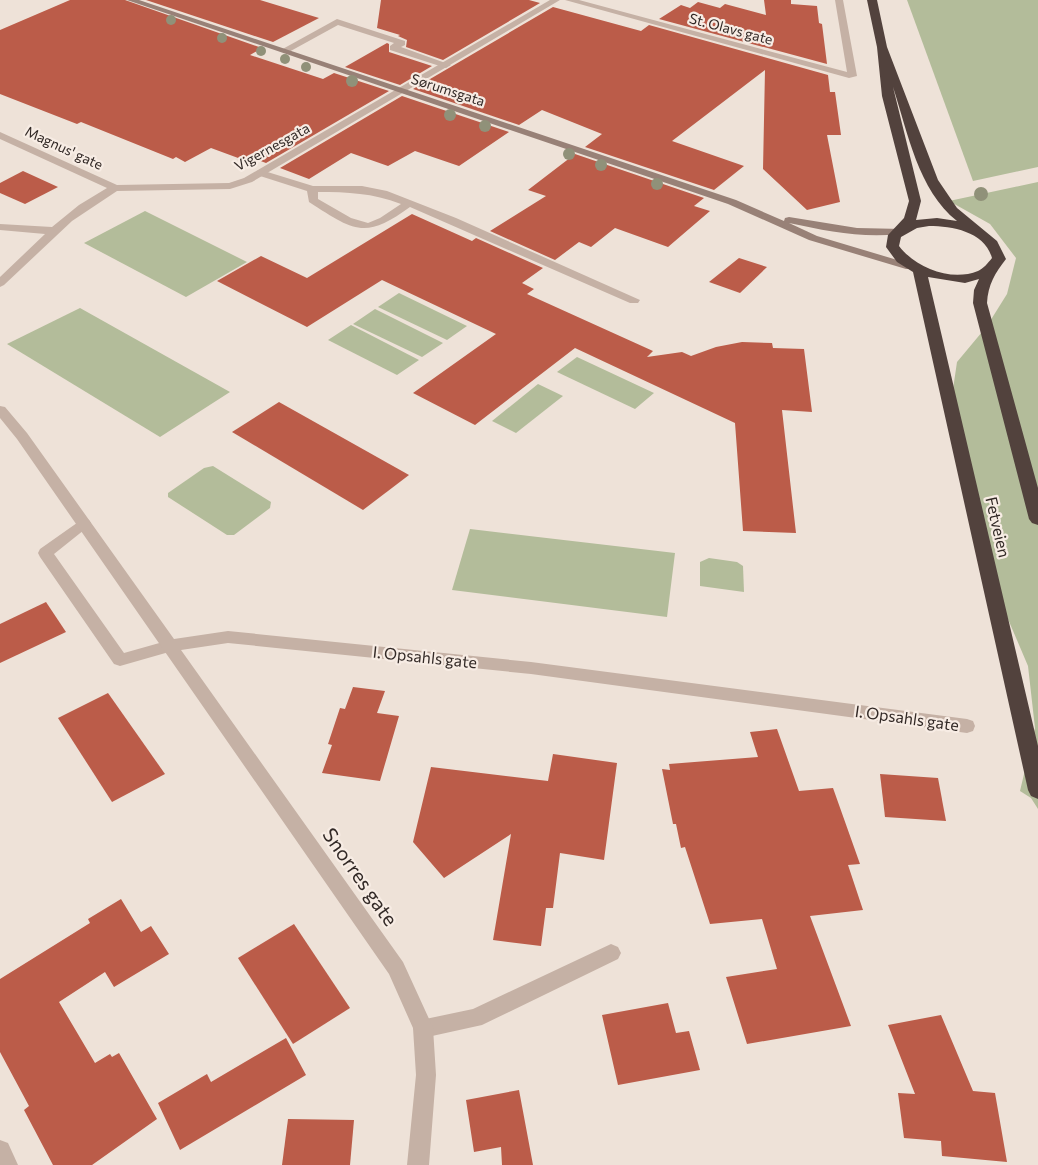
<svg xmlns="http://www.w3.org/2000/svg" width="1038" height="1165" viewBox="0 0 1038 1165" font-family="Commissioner,sans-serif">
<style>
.green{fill:#b3bc9a}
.building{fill:#bb5c49}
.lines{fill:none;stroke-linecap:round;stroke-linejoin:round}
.lane{fill:#c5b1a5;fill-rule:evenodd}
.street{fill:#c5b1a5;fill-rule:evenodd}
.secondary{fill:#988177;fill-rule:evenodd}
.highway{fill:#52423d;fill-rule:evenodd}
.tree{fill:#909179}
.labels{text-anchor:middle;stroke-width:4.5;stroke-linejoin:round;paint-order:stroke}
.far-street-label{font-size:14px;fill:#322926;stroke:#f7ece4}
.street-label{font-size:16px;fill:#322926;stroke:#f7ece4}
.near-street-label{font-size:20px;fill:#322926;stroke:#f7ece4}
</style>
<rect width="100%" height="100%" fill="#eee2d8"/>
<g class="green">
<polygon points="907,0 1038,0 1038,167 973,181"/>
<polygon points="1038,182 1038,809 1031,798 1020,791 1035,728 1028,666 1002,605 952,396 957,362 987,326 1007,294 1016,258 990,224 949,201"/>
<polygon points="145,211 247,262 186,297 84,243"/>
<polygon points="399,293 467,326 447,340 378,307"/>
<polygon points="80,308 230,392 160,437 7,344"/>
<polygon points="375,309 443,343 422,357 353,324"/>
<polygon points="351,325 419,360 397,375 328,340"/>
<polygon points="577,357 654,393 635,409 557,372"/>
<polygon points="538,384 563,396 516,433 492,421"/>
<polygon points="213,466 271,502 270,508 234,535 227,535 168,497 168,493 204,468"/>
<polygon points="470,529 675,553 667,617 452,590"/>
<polygon points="709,558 737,562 743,566 744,592 700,586 700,562"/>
</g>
<g class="building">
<polygon points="70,0 125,0 262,48 250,55 323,79 334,73 389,91 266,163 255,159 249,162 211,148 185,162 176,157 173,159 81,122 77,124 0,94 0,30"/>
<polygon points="146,0 260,0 319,18 273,42"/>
<polygon points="381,0 529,0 540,3 443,60 406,47 407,40 398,36 400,35 377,28"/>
<polygon points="764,0 791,0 791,4 817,6 819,23 822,24 827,64 659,19 681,5 690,8 698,2 720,8 725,4 766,15"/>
<polygon points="553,7 641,31 649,25 828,75 830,92 835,92 841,135 827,135 840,202 807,210 763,169 765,70 672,141 744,166 714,190 585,147 602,134 542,110 519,125 413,89"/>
<polygon points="387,43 389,44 389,52 432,66 400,85 345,67"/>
<polygon points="402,96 509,132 459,166 415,151 388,166 351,153 309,179 280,168"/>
<polygon points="575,154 704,198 694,206 710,211 668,247 615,228 591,247 579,242 555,260 490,231 546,196 528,190"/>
<polygon points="23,171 58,187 25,204 0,193 0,183"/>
<polygon points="412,214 472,241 476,238 543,268 522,283 534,289 527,294 653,351 647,357 682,352 691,356 716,347 742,342 772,343 773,348 804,349 812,412 782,410 796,533 743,531 735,423 575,348 475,425 413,393 496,334 382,280 307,327 217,281 261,256 307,278"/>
<polygon points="739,258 767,267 740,293 709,282"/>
<polygon points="279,402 409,475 363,510 232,432"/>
<polygon points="46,602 66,632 0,663 0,624"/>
<polygon points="353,687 385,691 377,713 399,716 380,781 322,773 332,745 328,744 340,708 345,709"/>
<polygon points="108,693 165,774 112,802 58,718"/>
<polygon points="777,729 799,791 833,788 860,864 848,865 863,910 810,916 851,1026 747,1044 726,977 777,969 762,919 710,924 685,847 681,848 676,824 673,824 662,769 670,770 669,764 758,757 750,732"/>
<polygon points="553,754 617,763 604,860 560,853 553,908 546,908 541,946 493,940 511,834 444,878 413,842 431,767 548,781"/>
<polygon points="880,774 938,778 946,821 885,817"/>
<polygon points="121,899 141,932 151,926 169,954 114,987 105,972 59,1002 95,1063 110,1054 112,1057 119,1053 157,1119 92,1165 53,1165 24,1110 29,1106 0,1052 0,979 90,923 88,919"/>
<polygon points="294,924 350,1008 293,1044 238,958"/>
<polygon points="668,1003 676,1033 689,1031 700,1070 618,1085 602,1015"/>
<polygon points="941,1015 973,1091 995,1093 1007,1162 942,1156 941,1141 904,1138 898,1093 915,1094 888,1025"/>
<polygon points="286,1038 306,1075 180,1150 158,1103 207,1074 211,1082"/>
<polygon points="519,1090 533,1165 502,1165 501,1147 474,1152 466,1100"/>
<polygon points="288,1119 354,1120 350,1165 282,1165"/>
</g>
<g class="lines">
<g class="lane">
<polygon points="337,19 405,41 405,45 401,47 451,65 446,68 390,50 390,46 394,43 338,25 287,53 279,51"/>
<path d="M261,170L313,186H362L387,191L456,218L640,300L638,303H630L410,207C365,240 354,231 309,202L307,191L257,175V171ZM318,192C348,192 372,193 401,204L380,218L368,223L351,218L318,199Z"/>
<polygon points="84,518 89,520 91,523 89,526 54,554 124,653 170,640 176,642 178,646 176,650 120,666 114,664 40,557 38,553 40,549"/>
<polygon points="611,944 618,947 621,953 618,959 482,1025 423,1038 416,1035 413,1028 416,1021 473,1009"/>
</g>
<g class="street">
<polygon points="550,0 560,0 252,182 230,189 117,191 72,221 4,285 0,287 0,277 45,234 0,230 0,224 52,227 79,205 107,188 0,139 0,132 117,185 229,183 244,178"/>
<polygon points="565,0 579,0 847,72 835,0 843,0 857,76 849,78"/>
<polygon points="0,406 5,407 27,433 174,639 228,631 531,662 967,719 973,721 975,726 973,731 967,733 531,674 228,643 181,650 403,962 430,1021 433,1028 436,1075 429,1165 407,1165 416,1075 413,1028 389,974 17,439 0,418"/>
<polygon points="0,1140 8,1143 18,1165 0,1165"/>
</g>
<path class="secondary" d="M127,0H139L736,200L784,221L785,218L789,217L857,228L903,229V233L899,234C861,238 826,231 789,223L817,236L914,265L916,267L914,269H906L809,240L728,204Z"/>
<path class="highway" d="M867,0H877L887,47L938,180L957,208L997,241L1006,259C995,273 988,285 987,303L1038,488V525L1032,523L1029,519L973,303L974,290L979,279L965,283L928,277L1038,746V799L1031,796L1028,790L913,272L897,262L886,247L888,235L904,218L909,201L882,96L877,47ZM893,87C908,133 918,190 957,221L937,218L916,220L921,201ZM929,226C953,226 985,232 992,258C988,263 983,269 978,271C951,282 916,268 899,246L901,237L917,228Z"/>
</g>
<g class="tree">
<circle cx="171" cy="20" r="5"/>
<circle cx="222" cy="38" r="5"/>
<circle cx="261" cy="51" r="5"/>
<circle cx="285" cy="59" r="5"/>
<circle cx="306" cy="67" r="5"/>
<circle cx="352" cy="81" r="6"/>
<circle cx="450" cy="115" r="6"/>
<circle cx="485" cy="126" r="6"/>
<circle cx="569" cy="154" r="6"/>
<circle cx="601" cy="165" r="6"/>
<circle cx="657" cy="184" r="6"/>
<circle cx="981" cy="194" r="7"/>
</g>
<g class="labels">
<g class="far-street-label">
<text transform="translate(731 29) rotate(15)" y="5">St. Olavs gate</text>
<text transform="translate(448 90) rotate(18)" y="5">Sørumsgata</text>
<text transform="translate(272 147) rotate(-29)" y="5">Vigernesgata</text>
<text transform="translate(64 148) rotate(25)" y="5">Magnus' gate</text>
</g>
<g class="street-label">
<text transform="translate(998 527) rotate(77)" y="6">Fetveien</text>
<text transform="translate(425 657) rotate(6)" y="6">I. Opsahls gate</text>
<text transform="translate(907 718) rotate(8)" y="6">I. Opsahls gate</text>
</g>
<g class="near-street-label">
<text transform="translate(360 877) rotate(55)" y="7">Snorres gate</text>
</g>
</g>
</svg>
